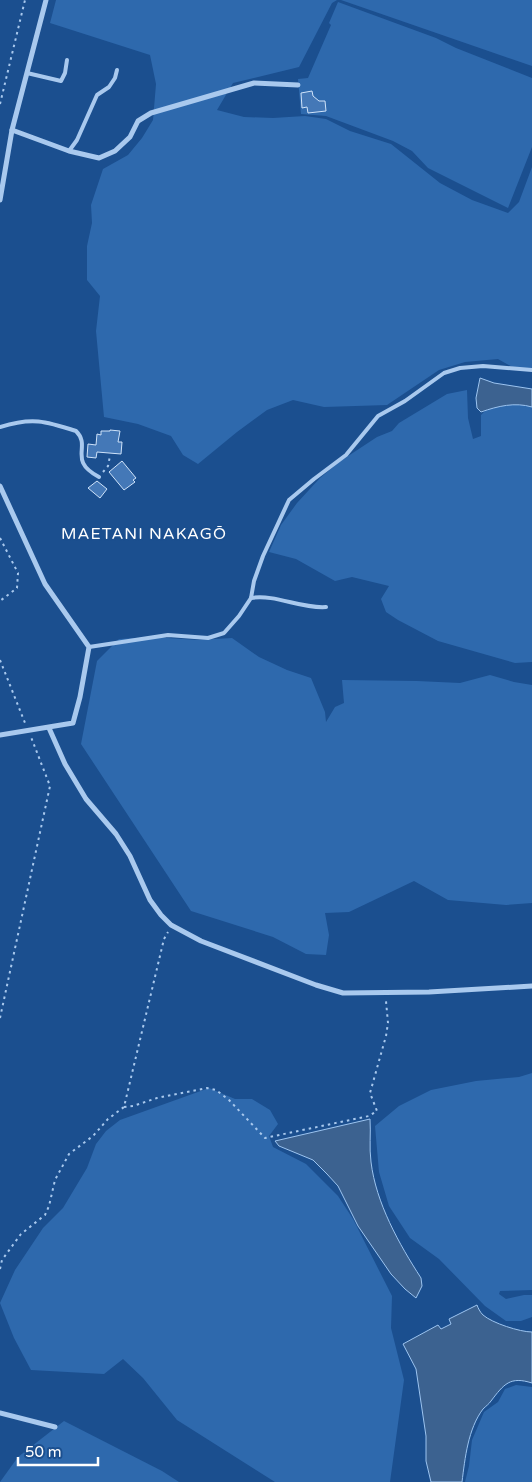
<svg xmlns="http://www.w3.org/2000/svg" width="532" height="1482" viewBox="0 0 532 1482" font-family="'Varela Round',sans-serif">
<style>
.green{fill:#2e69ad}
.water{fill:#3c6290;stroke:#9cc4f0}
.building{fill:#4478b7;stroke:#cfe3fa}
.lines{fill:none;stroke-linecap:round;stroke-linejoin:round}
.path{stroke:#a9c9ee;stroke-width:2;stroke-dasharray:2.5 4;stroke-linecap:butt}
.lane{stroke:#a9c9ee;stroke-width:4}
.street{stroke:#a9c9ee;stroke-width:5}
.labels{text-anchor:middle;stroke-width:4;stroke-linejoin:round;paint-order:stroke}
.neighbourhood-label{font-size:16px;letter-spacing:1px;fill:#fff;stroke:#1b4f8f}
</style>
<rect width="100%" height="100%" fill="#1b4f8f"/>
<g class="green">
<polygon points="56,0 337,0 332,3 299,67 233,83 217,110 244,117 273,118 305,116 326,119 350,131 391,144 440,183 472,200 508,213 519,202 532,167 532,369 516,369 498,359 465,362 439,370 387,405 324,407 293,400 267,410 237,432 198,464 183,455 171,436 138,424 104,417 96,331 100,296 87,280 87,246 92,223 91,205 103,169 128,155 142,138 153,120 156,84 150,55 50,23"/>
<polygon points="341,0 532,0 532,66"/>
<polygon points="338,2 436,38 456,48 532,78 532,147 508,208 428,168 412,151 393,141 326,116 301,114 298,79 308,78 331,25 329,23"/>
<polygon points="467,390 468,418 473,439 481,436 481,415 489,407 519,401 532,405 532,662 515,663 438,641 398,620 386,612 381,599 389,586 352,577 335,581 296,559 269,552 281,525 297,503 320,478 339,462 377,437 392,431 399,423 447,394"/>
<polygon points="152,637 198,640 232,638 259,657 287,670 311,678 325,712 326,722 335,707 344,703 342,680 417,681 460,683 490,675 514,682 532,685 532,903 506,905 448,900 414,881 349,912 325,913 329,935 326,955 306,954 273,937 191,911 81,744 97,661 119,639"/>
<polygon points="532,1073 532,1290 500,1291 499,1294 506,1299 524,1295 532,1295 532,1317 521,1321 506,1321 485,1306 439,1259 410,1238 389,1206 379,1172 375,1126 399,1106 431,1090 476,1081 519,1077"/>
<polygon points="209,1088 235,1099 252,1099 270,1110 278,1124 269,1136 273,1147 306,1164 338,1196 353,1219 392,1296 391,1328 404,1380 390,1482 275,1482 177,1420 143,1378 123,1359 104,1374 31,1370 14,1338 0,1303 15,1270 43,1228 63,1208 87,1168 96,1144 106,1131 120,1120"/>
<polygon points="516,1385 532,1387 532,1482 465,1482 469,1466 472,1440 484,1412 498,1402 505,1389"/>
<polygon points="64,1421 162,1471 179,1482 0,1482 18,1457"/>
</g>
<g class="water">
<path d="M480,378L494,383L532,389V407C515,402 498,406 481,412L477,408L476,398Z"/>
<path d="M370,1119C371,1134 369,1147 371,1162C376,1203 399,1244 421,1278L422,1286L416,1298L405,1289L391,1274L358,1226L338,1186L327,1174L313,1160L279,1146L275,1141Z"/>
<path d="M477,1305C478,1308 480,1312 483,1315C492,1323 520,1332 532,1332V1383C510,1376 504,1384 491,1401C489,1404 486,1406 483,1409C468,1429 465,1458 462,1482H431L426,1461V1436L416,1369L403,1344L438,1325L441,1329L451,1324L449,1319Z"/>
</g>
<g class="building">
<polygon points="312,91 313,96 319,101 325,101 326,111 308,113 307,107 302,108 301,93"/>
<polygon points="110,430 120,431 118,442 122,442 121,454 97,452 96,458 87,457 88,444 96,445 97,434 101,435 101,431 110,431"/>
<polygon points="122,461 136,478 133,480 135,482 124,490 109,472"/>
<polygon points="97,481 107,489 100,498 88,488"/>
</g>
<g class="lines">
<g class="path">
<polyline points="0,104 25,0"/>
<polyline points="103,472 108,466 110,456"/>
<polyline points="0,538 18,573 17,588 0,601"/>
<polyline points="0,660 25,723"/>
<polyline points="0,1018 50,786 31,737"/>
<polyline points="124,1107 133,1106 157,1098 207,1088 216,1090 229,1100 265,1138 369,1116 377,1111 370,1093 386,1036 388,1023 386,1001"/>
<polyline points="0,1269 2,1260 21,1234 45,1215 49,1206 55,1180 69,1154 93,1136 108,1119 124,1107 164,939 168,932"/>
</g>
<g class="lane">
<polyline points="27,73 61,81 65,73 67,60"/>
<polyline points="69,151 77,140 97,95 109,87 115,78 117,70"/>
<path d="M0,427C32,417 45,421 76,431C92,447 67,460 99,477"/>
<path d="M251,598C276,594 301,609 326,607"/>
<polyline points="89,647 168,635 208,638 224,633 239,616 251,598 254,581 263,556 289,500 314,479 346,455 378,416 405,401 444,373 460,368 483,366 532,370"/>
</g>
<g class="street">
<polyline points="12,130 69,151 99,158 115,151 130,137 138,121 151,113 254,83 298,85"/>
<polyline points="0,200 12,130 46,0"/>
<polyline points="0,486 45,584 89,647 80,697 73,723 0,735"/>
<polyline points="49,728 65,764 86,799 116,834 130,856 150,900 161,915 171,925 201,941 316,985 343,993 429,992 532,986"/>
<polyline points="0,1413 55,1427"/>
</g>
</g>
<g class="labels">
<g class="neighbourhood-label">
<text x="144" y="539">MAETANI NAKAGŌ</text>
</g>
</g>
<path d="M18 1457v8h80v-8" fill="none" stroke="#ffffff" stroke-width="2.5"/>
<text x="25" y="1457" font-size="15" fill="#ffffff" stroke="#1b4f8f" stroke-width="4" paint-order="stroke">50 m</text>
</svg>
